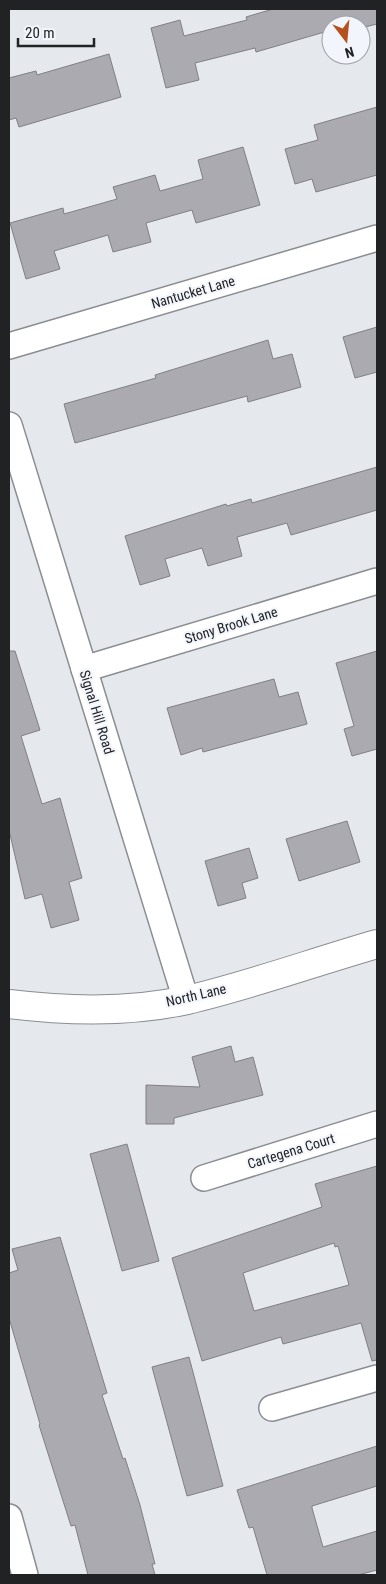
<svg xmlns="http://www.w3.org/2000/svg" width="386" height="1584" viewBox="0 0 386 1584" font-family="'Roboto Condensed',sans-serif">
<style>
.building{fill:#abaab0;stroke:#7f7f84;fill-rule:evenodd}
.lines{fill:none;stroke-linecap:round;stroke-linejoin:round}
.street-casing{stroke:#8a8d92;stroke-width:28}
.secondary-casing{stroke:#8a8d92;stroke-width:30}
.street{stroke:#fff;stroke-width:25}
.secondary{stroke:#fff;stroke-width:28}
.labels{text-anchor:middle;stroke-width:4;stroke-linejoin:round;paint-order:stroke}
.street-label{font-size:14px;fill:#212224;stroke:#f2f5fb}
</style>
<rect width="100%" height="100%" fill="#e5e8ed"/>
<g class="building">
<polygon points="273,9 377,9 377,24 361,28 361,25 331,25 330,37 328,31 256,52 255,48 195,63 199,80 166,88 151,28 180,20 184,36 247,20 246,17"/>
<polygon points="109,54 121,97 19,127 16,118 9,120 9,78 36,71 37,75"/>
<polygon points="377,107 377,175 316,192 312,179 295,184 285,149 318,140 314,125"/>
<polygon points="243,147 260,205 196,223 192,210 146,223 151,242 113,252 108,235 54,251 60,269 26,279 10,223 63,208 64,214 117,199 113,187 155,175 160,191 203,179 198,160"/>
<polygon points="377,327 377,372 355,378 343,337"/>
<polygon points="268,340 273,359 292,354 301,387 248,402 247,396 75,443 64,404 156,378 155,375"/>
<polygon points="377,467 377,510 291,535 287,523 237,537 242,556 208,566 202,548 165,559 170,576 140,585 125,536 226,504 227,506 251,499 252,503"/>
<polygon points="9,651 15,651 40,730 21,736 42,804 60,798 82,878 69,882 79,920 51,928 42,894 25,899 9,830"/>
<polygon points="377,651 377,749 352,756 344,729 354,726 336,663"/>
<polygon points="274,679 279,697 298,692 307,724 203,752 202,748 181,755 167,708"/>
<polygon points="347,821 360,862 299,881 286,839"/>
<polygon points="249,848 258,878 242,883 246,898 218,906 205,861"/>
<polygon points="231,1046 235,1062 253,1057 263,1095 174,1118 174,1124 146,1124 146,1085 200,1087 192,1057"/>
<polygon points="127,1144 159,1261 122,1271 90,1154"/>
<path d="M377,1166V1360L372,1361L361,1323L283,1344L281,1337L202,1361L172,1258L322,1207L315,1184ZM334,1243L335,1247L338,1246L349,1285L254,1311L243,1273Z"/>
<polygon points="60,1237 107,1393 102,1395 123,1459 125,1458 140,1505 155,1564 152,1564 155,1575 88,1575 75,1525 71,1526 39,1425 40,1424 9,1318 9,1273 18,1270 12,1249"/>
<polygon points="189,1357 223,1486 187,1496 152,1367"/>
<polygon points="377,1446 377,1486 312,1506 312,1508 323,1547 377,1531 377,1570 358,1575 267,1575 253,1527 249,1528 237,1490"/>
</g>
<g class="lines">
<defs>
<g id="street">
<polyline points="9,346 377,238"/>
<polyline points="9,425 186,1000"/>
<polyline points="84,669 377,581"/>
<polyline points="204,1178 377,1124"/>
<polyline points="272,1408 377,1378"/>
<polyline points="9,1517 25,1575"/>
</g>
<path id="secondary" d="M9,1004C67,1011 129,1013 187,1000C251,985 314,962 377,944"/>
</defs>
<use href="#street" class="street-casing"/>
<use href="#secondary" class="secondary-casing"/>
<use href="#street" class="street"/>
<use href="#secondary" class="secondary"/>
</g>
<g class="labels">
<g class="street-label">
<text transform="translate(193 292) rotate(-16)" y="5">Nantucket Lane</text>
<text transform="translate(231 625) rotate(-17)" y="5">Stony Brook Lane</text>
<text transform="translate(97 712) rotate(73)" y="5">Signal Hill Road</text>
<text transform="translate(196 995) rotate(-13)" y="5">North Lane</text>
<text transform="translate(291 1151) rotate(-17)" y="5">Cartegena Court</text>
</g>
</g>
<rect width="386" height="1584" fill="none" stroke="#212224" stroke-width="20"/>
<g transform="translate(346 40) rotate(164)"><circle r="24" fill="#f2f5fb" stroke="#9ea1a5"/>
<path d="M0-4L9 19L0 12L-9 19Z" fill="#b5511d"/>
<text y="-8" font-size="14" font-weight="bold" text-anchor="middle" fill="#212224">N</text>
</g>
<path d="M18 38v8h76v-8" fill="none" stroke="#212224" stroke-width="2.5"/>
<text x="25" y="38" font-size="15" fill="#212224" stroke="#f2f5fb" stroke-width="4" paint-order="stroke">20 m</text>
</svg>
